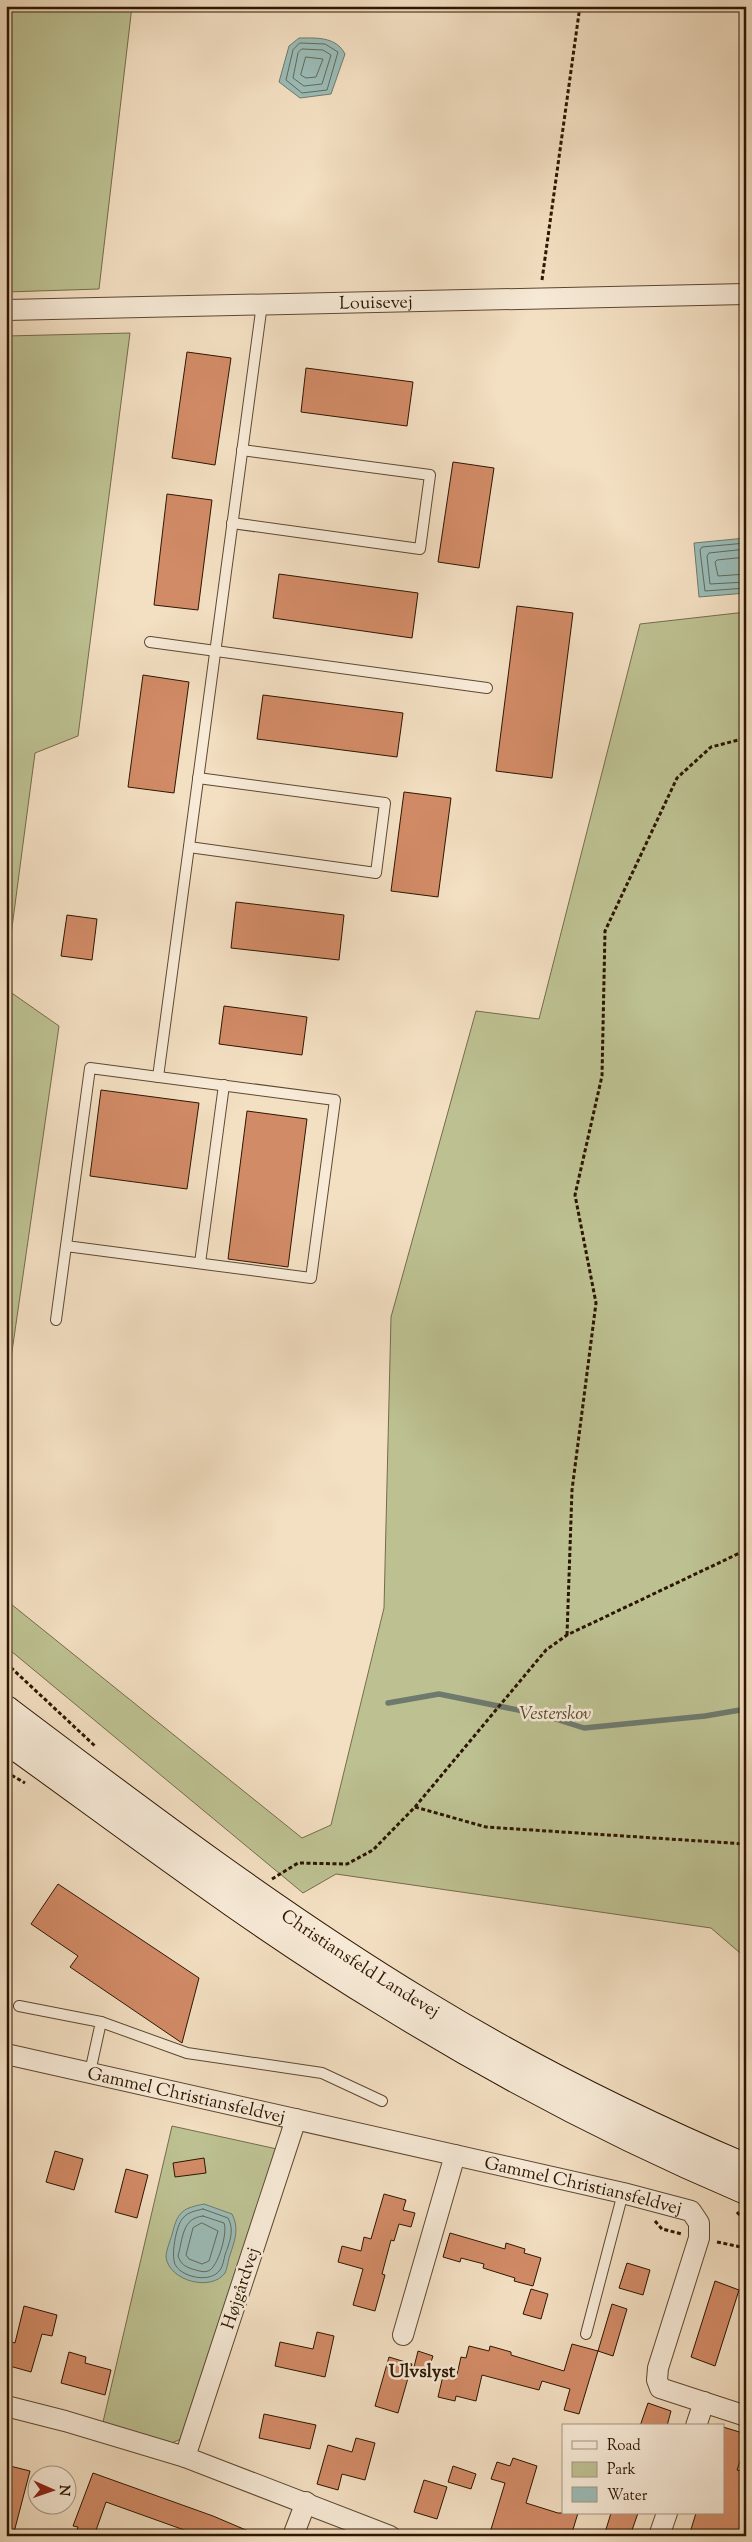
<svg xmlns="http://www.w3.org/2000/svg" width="752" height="2542" viewBox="0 0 752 2542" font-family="'Sorts Mill Goudy',serif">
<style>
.green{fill:#bdc192;stroke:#756c4a}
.water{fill:#9bbcb7;stroke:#6f7a6e}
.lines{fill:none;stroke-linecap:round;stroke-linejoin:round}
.shore{stroke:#64695c;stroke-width:1}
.stream{stroke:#6f7a6e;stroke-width:5.5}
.building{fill:#d28b67;stroke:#2d1601}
.service-casing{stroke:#5e4831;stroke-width:12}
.minor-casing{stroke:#5e4831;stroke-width:22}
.secondary-casing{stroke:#2d1601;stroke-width:30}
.path{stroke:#2d1601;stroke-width:3;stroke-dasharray:4 2.5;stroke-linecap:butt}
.service{stroke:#f7ead7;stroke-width:10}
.minor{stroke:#f7ead7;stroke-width:20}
.secondary{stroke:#f7ead7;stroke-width:28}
.labels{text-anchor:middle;stroke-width:5;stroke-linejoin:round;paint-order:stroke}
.street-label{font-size:18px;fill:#2d1601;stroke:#f7ead7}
.park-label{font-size:18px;font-style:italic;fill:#58492c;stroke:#f7ead7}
.neighbourhood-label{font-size:19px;font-weight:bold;fill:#2d1601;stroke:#f7ead7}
</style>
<rect width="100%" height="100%" fill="#f3dfc2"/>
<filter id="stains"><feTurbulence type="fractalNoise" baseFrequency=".004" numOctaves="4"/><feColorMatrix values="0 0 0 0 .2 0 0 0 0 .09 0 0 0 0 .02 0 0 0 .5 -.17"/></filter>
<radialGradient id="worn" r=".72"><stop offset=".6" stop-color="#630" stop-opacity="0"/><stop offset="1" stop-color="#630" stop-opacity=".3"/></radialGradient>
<g class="green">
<polygon points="6,6 132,6 99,289 6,292"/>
<polygon points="130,333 78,736 35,753 6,973 6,336"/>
<polygon points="746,612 746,1958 711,1928 336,1874 303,1893 11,1651 6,1645 6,1600 302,1838 331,1825 384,1608 391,1317 476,1011 539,1019 640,624"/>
<polygon points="6,989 59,1026 6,1393"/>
<polygon points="172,2126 277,2149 181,2439 169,2444 103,2422"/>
</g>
<g class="water">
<path d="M299,38C315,38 336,36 345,54L331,94L300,98L279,82L289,46Z"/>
<polygon points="746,538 746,593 699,597 694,543"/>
<path d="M204,2204L232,2214C240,2230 234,2242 229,2258C228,2262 227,2269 225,2273C211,2292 169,2281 166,2257C166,2250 171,2239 173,2231C178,2211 184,2208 204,2204Z"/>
</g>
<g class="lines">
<g class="shore">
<polygon points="300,43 325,44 338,52 327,90 302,93 286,80 293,50"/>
<polygon points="302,49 323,50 331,55 322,84 304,86 293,78 298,53"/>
<polygon points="306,57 323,59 316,77 306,78 301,75"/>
<polyline points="746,543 702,547 700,550 705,591 746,588"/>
<polyline points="746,549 709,553 707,556 710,584 746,582"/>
<polyline points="746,557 717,560 715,562 718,576 746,574"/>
<path d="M203,2209L228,2218C235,2231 229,2243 225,2255C224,2259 223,2266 220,2270C211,2283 184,2278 176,2266C170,2258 176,2225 183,2218C188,2212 195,2211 203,2209Z"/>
<path d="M203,2216L224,2223C228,2232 218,2268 208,2271C203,2273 197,2270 192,2269C184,2266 181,2264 178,2256C183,2238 182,2218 203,2216Z"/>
<polygon points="202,2223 218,2231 209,2261 202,2264 189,2259 186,2255 193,2228"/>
</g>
<polyline class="stream" points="388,1703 439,1694 543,1715 584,1728 705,1716 746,1709"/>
</g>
<g class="building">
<polygon points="187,352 231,358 215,465 172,458"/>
<polygon points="306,368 413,382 407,426 301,412"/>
<polygon points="453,462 494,468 479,568 438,562"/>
<polygon points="167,494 212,500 198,610 154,605"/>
<polygon points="279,574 418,593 412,638 273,618"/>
<polygon points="517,606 573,613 552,778 496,771"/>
<polygon points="143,675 189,682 174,793 128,787"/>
<polygon points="263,695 403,713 397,757 257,739"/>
<polygon points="404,792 451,798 438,897 391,891"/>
<polygon points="236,902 344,915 339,960 231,948"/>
<polygon points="67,915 97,919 92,960 61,956"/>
<polygon points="224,1006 307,1017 302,1055 219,1044"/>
<polygon points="101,1090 199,1103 187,1189 90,1176"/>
<polygon points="247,1111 307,1119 288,1267 228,1259"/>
<polygon points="58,1884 199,1978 182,2043 70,1967 78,1956 31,1924"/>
<polygon points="55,2151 83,2159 74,2190 46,2182"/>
<polygon points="204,2158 206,2173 175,2177 173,2163"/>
<polygon points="126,2169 148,2175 137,2218 115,2212"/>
<polygon points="384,2194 406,2200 403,2210 415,2213 411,2227 399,2224 394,2241 391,2240 382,2274 385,2275 375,2311 353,2305 363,2269 338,2262 342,2246 361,2251 364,2237 371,2239"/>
<polygon points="450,2233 505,2249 506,2243 525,2249 524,2253 541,2258 533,2286 514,2281 515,2278 483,2268 484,2264 461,2258 460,2262 443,2257"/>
<polygon points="627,2263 650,2270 643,2295 619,2288"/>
<polygon points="715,2281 739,2290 715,2366 691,2357"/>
<polygon points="531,2289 548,2294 541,2319 523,2314"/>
<polygon points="612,2304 627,2309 613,2356 598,2351"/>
<polygon points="24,2306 57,2315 52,2336 42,2334 31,2372 6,2365 6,2340 15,2343"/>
<polygon points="317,2332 334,2336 325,2377 275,2366 280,2342 313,2349"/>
<polygon points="572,2344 598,2351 579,2414 564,2410 570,2389 542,2381 539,2390 482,2375 476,2401 456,2396 455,2401 438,2397 443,2376 456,2379 461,2357 466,2358 469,2346 489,2351 490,2346 511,2352 511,2355 564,2371"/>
<polygon points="418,2351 433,2356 428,2371 414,2367"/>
<polygon points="69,2352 86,2357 85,2363 111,2370 105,2395 61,2383"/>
<polygon points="389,2357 412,2364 398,2413 375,2406"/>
<polygon points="648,2403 671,2411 667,2426 640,2426"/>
<polygon points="264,2414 316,2425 310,2449 259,2438"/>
<polygon points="723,2427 746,2434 746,2444 737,2470 746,2472 746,2536 689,2536 696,2513 723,2513"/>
<polygon points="356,2438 375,2443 365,2480 342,2474 338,2490 317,2484 328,2445 352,2452"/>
<polygon points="513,2458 537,2466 526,2503 558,2513 578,2513 571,2536 489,2536 505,2483 491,2479 497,2462 510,2466"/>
<polygon points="6,2465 30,2471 13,2536 6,2536"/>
<polygon points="453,2466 476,2474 471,2489 448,2482"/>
<polygon points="93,2473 213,2516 260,2536 201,2536 106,2502 94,2536 75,2536 78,2527 73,2526"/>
<polygon points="424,2480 447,2487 437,2519 414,2512"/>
<polygon points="611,2513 638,2513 630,2536 604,2536"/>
</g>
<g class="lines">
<defs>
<g id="service">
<polyline points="232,523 420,549 430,475 242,450"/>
<polyline points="150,642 487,688"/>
<polyline points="189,847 376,873 385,803 198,778"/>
<polyline points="158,1077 262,304"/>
<polyline points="200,1263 224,1085"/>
<polyline points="56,1320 90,1068 335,1100 311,1278 66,1246"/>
<polyline points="19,2006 101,2022 90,2072"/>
<polyline points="101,2022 187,2053 322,2073 382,2101"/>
<polyline points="586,2334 623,2193"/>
</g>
<g id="minor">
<path id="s1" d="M6,310L746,294"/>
<path id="s2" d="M6,2054L623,2193L691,2211L699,2223V2238L658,2368L657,2380L660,2388L746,2416"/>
<polyline points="296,2119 185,2457 390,2536"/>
<polyline points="403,2335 455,2155"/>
<polyline points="6,2406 65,2421 185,2457"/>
<polyline points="696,2426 704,2402"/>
<polyline points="293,2536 306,2502"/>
<polyline points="659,2536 667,2513"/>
</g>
<g id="secondary">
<path id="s3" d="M6,1710C141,1812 277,1915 422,2003C525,2066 635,2121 746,2168"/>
<path d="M6,1739C131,1829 254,1923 386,2003C501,2074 621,2137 746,2190"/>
</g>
</defs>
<use href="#service" class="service-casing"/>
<use href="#minor" class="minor-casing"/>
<use href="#secondary" class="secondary-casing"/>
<g class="path">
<polyline points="542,280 579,13 578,6"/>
<polyline points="567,1635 572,1490 596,1303 575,1195 602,1076 605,931 677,778 711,747 746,738"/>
<polyline points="6,1663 95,1746"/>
<polyline points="6,1772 25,1783"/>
<polyline points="415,1807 486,1827 746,1844"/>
<polyline points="272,1879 298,1863 347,1864 373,1850 415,1807 546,1650 567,1635 746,1550"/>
<polyline points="737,2212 746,2222"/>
<polyline points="655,2221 662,2229 682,2234"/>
<polyline points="717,2242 746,2248"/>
</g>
<use href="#service" class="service"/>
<use href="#minor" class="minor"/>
<use href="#secondary" class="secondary"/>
</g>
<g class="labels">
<g class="street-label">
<text dy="6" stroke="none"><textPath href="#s1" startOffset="370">Louisevej</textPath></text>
<text dy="6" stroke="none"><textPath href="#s3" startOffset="436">Christiansfeld Landevej</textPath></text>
<text dy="6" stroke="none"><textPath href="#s2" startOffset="185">Gammel Christiansfeldvej</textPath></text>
<text dy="6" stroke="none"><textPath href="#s2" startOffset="592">Gammel Christiansfeldvej</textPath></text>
<text transform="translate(240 2288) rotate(-72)" y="6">Højgårdvej</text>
</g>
<g class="park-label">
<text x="555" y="1719">Vesterskov</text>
</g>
<g class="neighbourhood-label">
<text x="422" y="2377">Ulvslyst</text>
</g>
</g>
<rect width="752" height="2542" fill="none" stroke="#f3dfc2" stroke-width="25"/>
<rect x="8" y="8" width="737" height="2527" fill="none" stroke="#2d1601" stroke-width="2.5"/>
<rect x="12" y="12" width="727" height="2517" fill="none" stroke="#2d1601"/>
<rect x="562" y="2424" width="162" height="90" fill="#f7ead7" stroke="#a69581"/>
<rect x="572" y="2441" width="25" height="8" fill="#f7ead7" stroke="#a69581"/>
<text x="607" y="2450" font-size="15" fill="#2d1601">Road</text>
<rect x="572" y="2462" width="25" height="15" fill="#bdc192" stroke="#a69581"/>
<text x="607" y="2474" font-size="15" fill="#2d1601">Park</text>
<rect x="572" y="2487" width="25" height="15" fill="#9bbcb7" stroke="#a69581"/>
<text x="607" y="2500" font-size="15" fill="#2d1601">Water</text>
<g transform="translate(52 2490) rotate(92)"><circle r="24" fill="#f7ead7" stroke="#a69581"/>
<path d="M0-4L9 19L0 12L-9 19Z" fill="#8f2418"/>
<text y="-8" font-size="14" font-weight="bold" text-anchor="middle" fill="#2d1601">N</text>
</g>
<rect width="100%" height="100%" filter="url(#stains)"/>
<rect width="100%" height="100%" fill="url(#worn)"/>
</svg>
